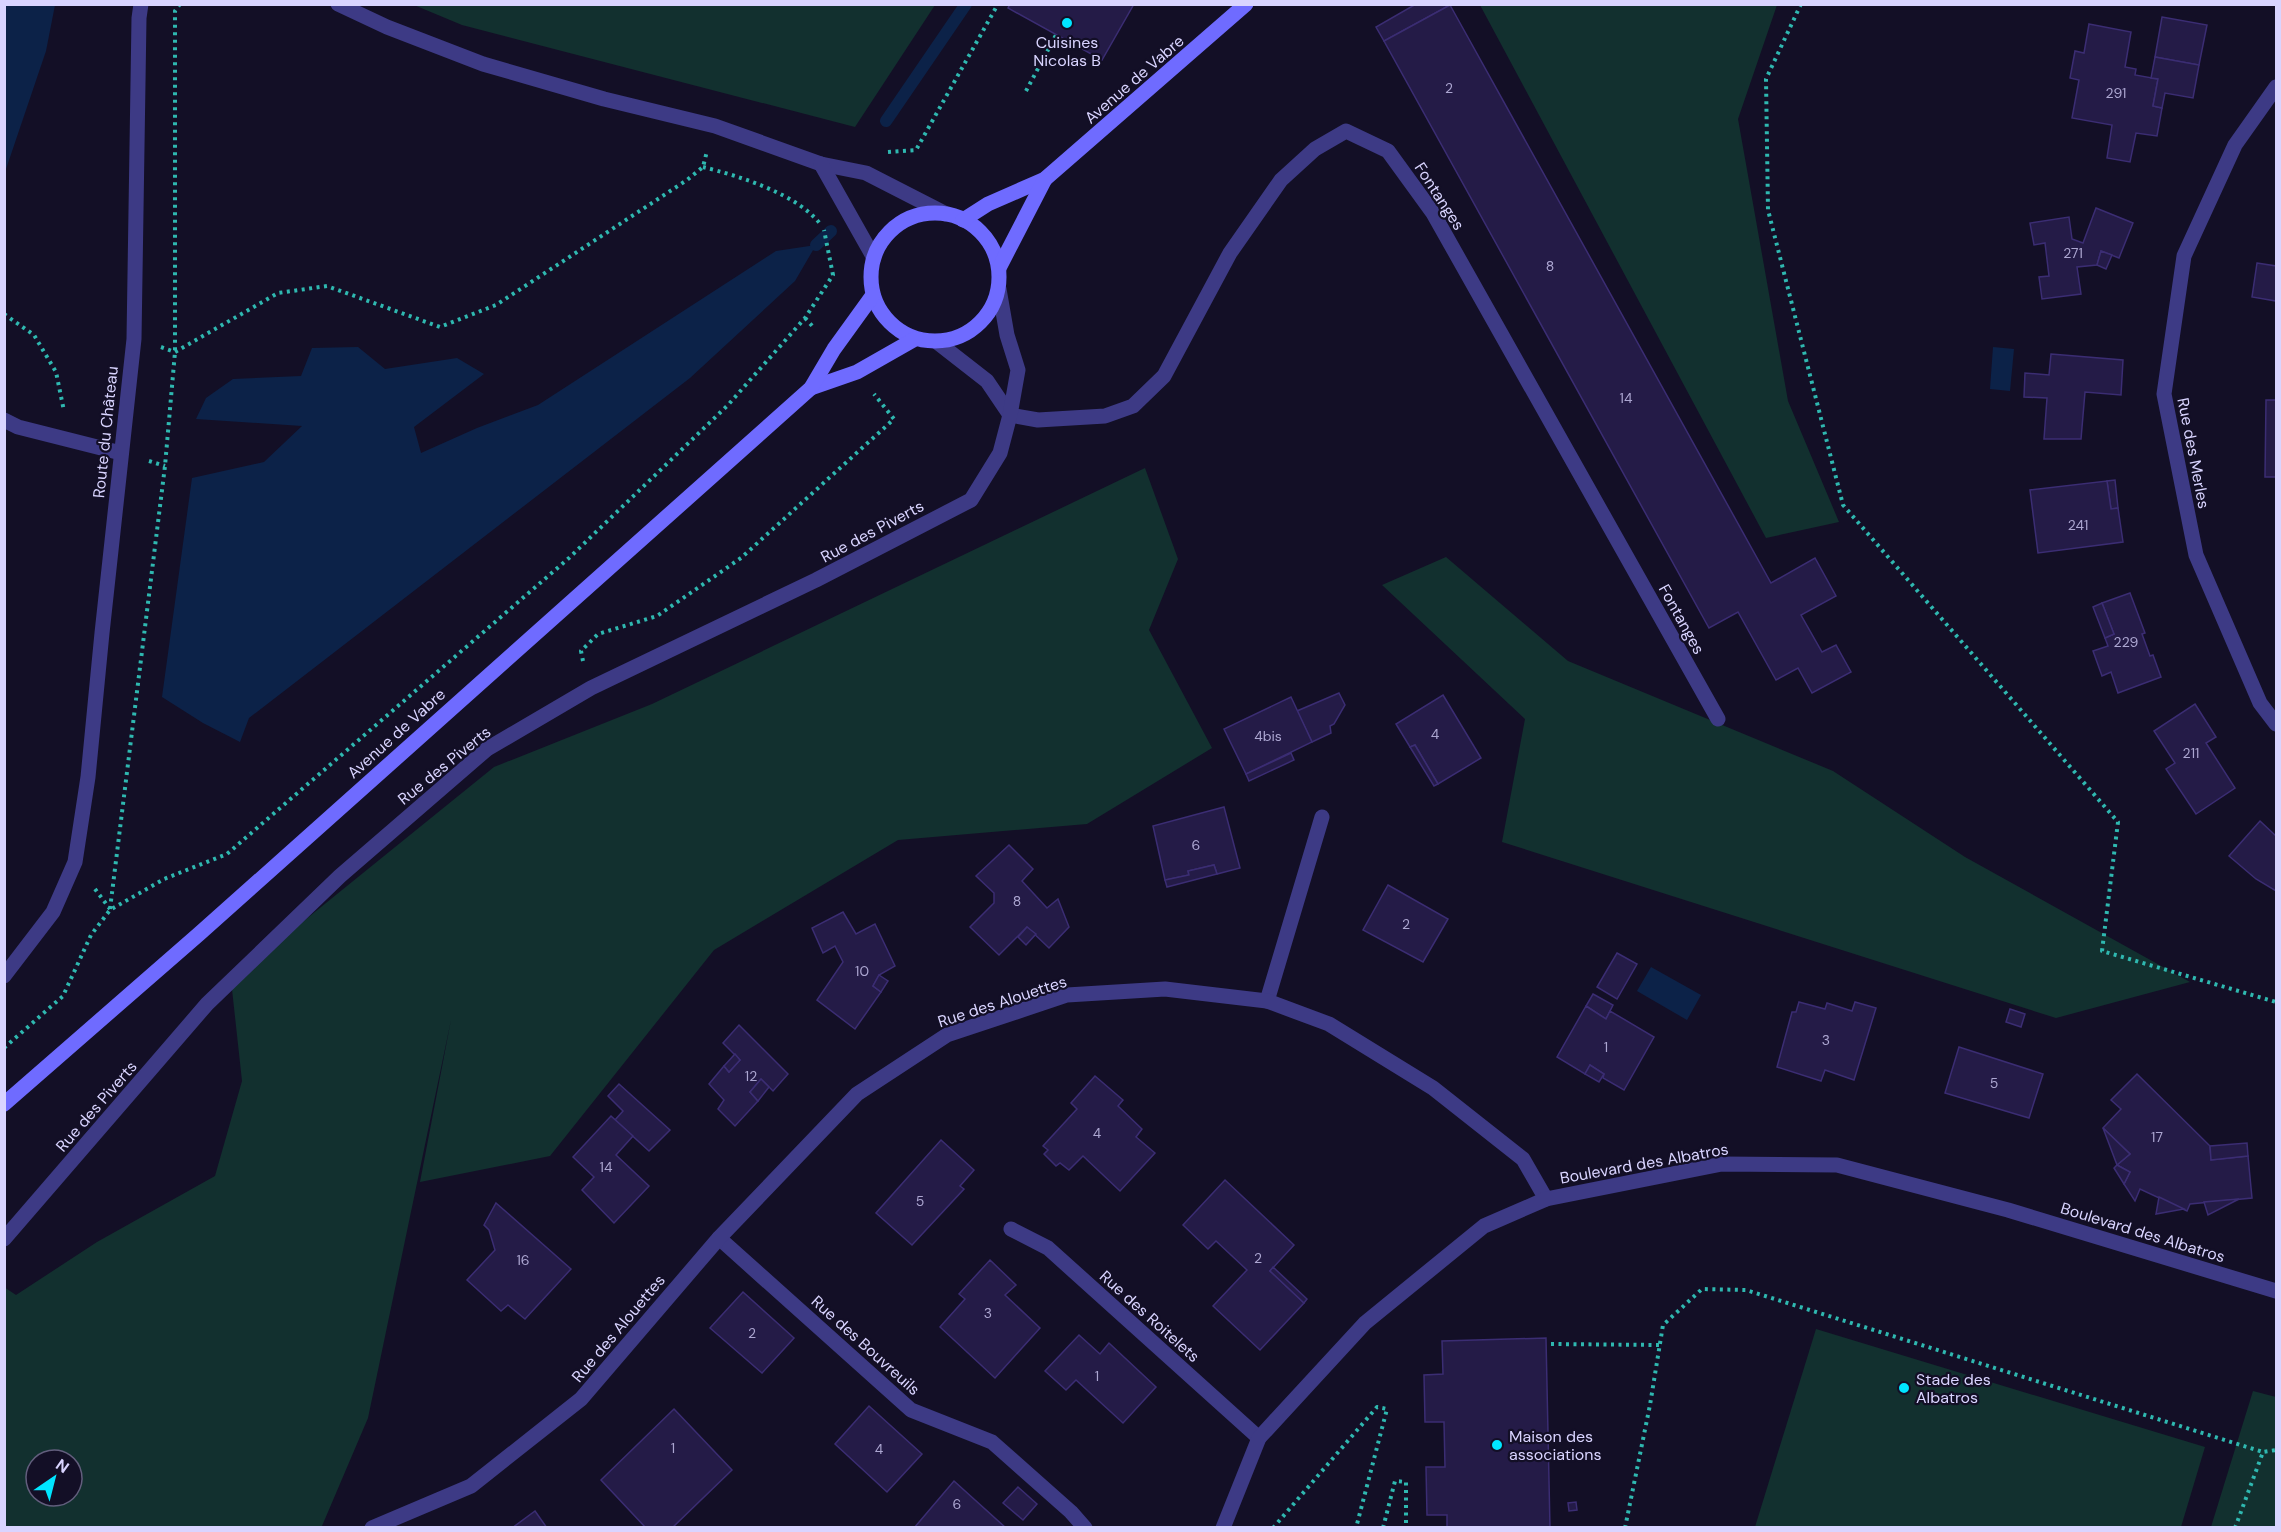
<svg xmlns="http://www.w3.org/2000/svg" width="2281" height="1532" viewBox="0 0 2281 1532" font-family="'DM Sans',sans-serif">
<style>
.green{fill:#12302f;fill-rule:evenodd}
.water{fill:#0c2248}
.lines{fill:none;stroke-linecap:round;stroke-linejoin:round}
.stream{stroke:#0c2248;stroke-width:12}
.building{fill:#241b47;stroke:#3b2d73;stroke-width:1.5}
.path{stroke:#2fb8b0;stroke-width:4;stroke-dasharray:3 4.5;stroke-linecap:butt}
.service{stroke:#3d3a85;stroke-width:15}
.minor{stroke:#3d3a85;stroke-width:15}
.tertiary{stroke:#3d3a85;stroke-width:15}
.secondary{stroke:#6f6bff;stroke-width:15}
.poi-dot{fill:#00e5ff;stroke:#130f26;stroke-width:2}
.labels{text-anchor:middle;stroke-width:4.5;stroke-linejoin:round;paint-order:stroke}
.number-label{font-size:14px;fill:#aca6d1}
.poi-label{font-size:16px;fill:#d9d4ff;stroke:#130f26;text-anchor:start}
.street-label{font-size:16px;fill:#d9d4ff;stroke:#130f26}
</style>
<rect width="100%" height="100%" fill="#130f26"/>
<g class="green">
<polygon points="414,5 935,5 855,127 462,25"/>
<polygon points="1480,5 1777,5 1738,119 1788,401 1839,522 1766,538"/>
<path d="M1145,468L1178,559L1149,630L1212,748L1087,824L898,840L714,950L550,1156L420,1182L451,1020L368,1418L322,1526L5,1527L4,1287L16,1295L97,1242L215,1176L242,1081L231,980L494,767L652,704ZM36,1460H72V1496H36Z"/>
<polygon points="1446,557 1568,661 1833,771 1965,857 2190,982 2056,1018 1502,842 1525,719 1382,585"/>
<polygon points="1816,1329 2205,1447 2181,1527 1755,1527"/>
<polygon points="2253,1391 2276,1397 2276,1527 2211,1527"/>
</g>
<g class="water">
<polygon points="5,4 55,5 46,51 5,172"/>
<polygon points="816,245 795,281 690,378 249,718 240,742 203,723 162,697 192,478 264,462 302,426 196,419 206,398 233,379 301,376 312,348 358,347 385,369 457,358 484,374 414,427 421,453 477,428 538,405 776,251"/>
<polygon points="1993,347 2014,349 2010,391 1990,389"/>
<polygon points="1651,967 1701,995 1687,1020 1637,991"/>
</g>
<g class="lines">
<g class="stream">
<polyline points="886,121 966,4"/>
<polyline points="816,245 831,231"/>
</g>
</g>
<g class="building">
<polygon points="1010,4 1134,4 1102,60 1008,8"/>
<polygon points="1416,4 1450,5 1384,41 1376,27"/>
<polygon points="1450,5 1771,583 1815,558 1836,596 1801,615 1822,652 1836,645 1851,672 1812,693 1798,668 1776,680 1738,612 1709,628 1384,41"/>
<polygon points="2162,17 2207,25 2199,65 2155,57"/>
<polygon points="2089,24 2131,32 2125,67 2136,69 2135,75 2158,79 2153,106 2162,108 2157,136 2136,133 2130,162 2107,158 2112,125 2072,118 2079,80 2070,78 2075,51 2084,53"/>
<polygon points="2155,57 2199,65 2193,98 2165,93 2162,108 2153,106 2158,79 2151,78"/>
<polygon points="2096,208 2133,223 2119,258 2101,251 2097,265 2077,267 2081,294 2042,299 2039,277 2049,276 2045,243 2034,245 2030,223 2069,217 2072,239 2083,243"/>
<polygon points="2101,251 2112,255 2106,269 2097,265"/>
<polygon points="2257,263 2276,266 2276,301 2252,297"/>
<polygon points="2051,354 2123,360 2121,395 2085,392 2081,439 2044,439 2047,398 2024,397 2025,373 2049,375"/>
<polygon points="2266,400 2276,400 2276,477 2265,477"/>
<polygon points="2115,480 2118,508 2111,509 2107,481"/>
<polygon points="2107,481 2111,509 2118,508 2123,542 2038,553 2030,490"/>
<polygon points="2130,593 2145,633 2142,634 2150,656 2153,655 2161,677 2118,693 2111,672 2102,676 2093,651 2108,646 2105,638 2114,634 2102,603"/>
<polygon points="2102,603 2114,634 2105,638 2093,607"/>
<polygon points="1339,693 1345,705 1334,724 1330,726 1331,733 1312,742 1297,711"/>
<polygon points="1443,695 1481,758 1438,784 1415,745 1410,747 1396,724"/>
<polygon points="1291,697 1312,742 1246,774 1224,729"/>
<polygon points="2195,704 2216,737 2206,743 2235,788 2196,814 2166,769 2175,763 2154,731"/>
<polygon points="1415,745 1438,784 1434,786 1410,747"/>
<polygon points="1291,753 1294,760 1249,781 1246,774"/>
<polygon points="1224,807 1240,868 1217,874 1214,865 1188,871 1189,875 1165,880 1153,826"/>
<polygon points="2260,821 2276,836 2276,891 2256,879 2229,856"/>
<polygon points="1009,845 1033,869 1022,881 1047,908 1058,899 1069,927 1049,948 1027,927 999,955 970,927 994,903 994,893 976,876"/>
<polygon points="1214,865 1217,874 1167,887 1165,880 1189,875 1188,871"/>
<polygon points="1388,885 1448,919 1423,962 1363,930"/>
<polygon points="843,912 856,934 875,924 895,966 879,975 873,986 881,992 855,1029 817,1000 843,962 835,946 823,953 812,928"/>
<polygon points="1027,927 1036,934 1026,945 1018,937"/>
<polygon points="1617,953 1637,964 1617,999 1597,987"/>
<polygon points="879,975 888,981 881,992 873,986"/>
<polygon points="1593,994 1613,1005 1606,1019 1586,1006"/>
<polygon points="1799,1002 1825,1009 1827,1003 1852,1011 1855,1002 1876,1008 1854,1080 1825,1070 1821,1081 1777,1067 1792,1012 1796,1012"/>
<polygon points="1586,1006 1606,1019 1610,1011 1654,1037 1624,1090 1603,1078 1604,1074 1590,1065 1585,1074 1557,1057"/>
<polygon points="2010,1009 2025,1014 2021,1027 2006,1022"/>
<polygon points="739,1025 788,1074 773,1091 761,1079 750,1092 758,1101 735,1126 718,1109 724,1100 709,1084 724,1066 729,1072 740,1060 723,1043"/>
<polygon points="1959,1047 2043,1074 2029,1118 1945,1093"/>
<polygon points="735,1054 740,1060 729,1072 724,1066"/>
<polygon points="1590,1065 1604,1074 1599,1082 1585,1074"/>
<polygon points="2137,1074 2210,1146 2211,1160 2248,1156 2252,1198 2190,1204 2187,1211 2140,1189 2135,1201 2124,1184 2130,1172 2117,1165 2130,1154 2103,1128 2121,1109 2111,1100"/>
<polygon points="1095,1076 1123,1100 1118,1106 1142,1129 1136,1137 1155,1153 1120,1191 1083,1156 1069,1170 1060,1163 1056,1166 1044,1154 1048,1150 1043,1146 1077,1109 1071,1103"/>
<polygon points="761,1079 769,1087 758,1101 750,1092"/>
<polygon points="619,1084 670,1130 649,1151 615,1120 623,1111 608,1096"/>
<polygon points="611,1116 633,1136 616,1155 649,1186 614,1223 582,1190 594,1177 573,1157"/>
<polygon points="2103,1128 2130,1154 2117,1165"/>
<polygon points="941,1140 974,1170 960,1186 964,1189 912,1245 876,1213"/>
<polygon points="2247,1143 2248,1156 2211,1160 2210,1146"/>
<polygon points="2117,1165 2130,1172 2124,1184 2114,1168"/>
<polygon points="1225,1180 1294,1245 1270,1271 1304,1303 1260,1350 1213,1306 1247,1270 1216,1241 1208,1249 1183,1225"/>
<polygon points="2159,1197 2184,1209 2156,1214"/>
<polygon points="2239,1199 2208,1215 2204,1202"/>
<polygon points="496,1203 571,1269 525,1319 508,1305 501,1311 467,1280 495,1250 489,1230 484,1225"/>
<polygon points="990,1260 1016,1285 1005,1295 1040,1328 995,1378 940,1327 965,1299 959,1294"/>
<polygon points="1273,1267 1307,1299 1304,1303 1270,1271"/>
<polygon points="743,1292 794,1338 762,1373 710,1328"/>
<polygon points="1079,1335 1100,1354 1109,1343 1156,1387 1123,1423 1076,1380 1066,1390 1045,1371"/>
<polygon points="1546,1338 1550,1528 1447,1528 1447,1515 1427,1515 1426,1467 1445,1467 1444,1422 1425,1422 1424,1375 1443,1374 1442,1341"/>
<polygon points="869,1406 922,1454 887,1492 835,1444"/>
<polygon points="674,1409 732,1470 672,1528 646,1528 601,1480"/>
<polygon points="954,1481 1006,1528 914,1528"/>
<polygon points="1018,1487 1037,1504 1023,1520 1003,1503"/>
<polygon points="1576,1502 1577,1510 1569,1511 1568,1503"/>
<polygon points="535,1511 547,1528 512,1528"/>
</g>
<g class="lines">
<g class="path">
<polyline points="1801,4 1766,79 1768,210 1843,505 2118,822 2102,951 2276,1002"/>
<polyline points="1026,91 1056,35"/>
<polyline points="888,152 916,150 998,4"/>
<path d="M703,167C739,176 798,194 821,225"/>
<polyline points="4,314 34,335 56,372 64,411"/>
<polyline points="805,318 815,329"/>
<polyline points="161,347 175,352 278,293 327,286 440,327 496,305 687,180 703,167 707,151"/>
<polyline points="149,461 165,466"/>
<polyline points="583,661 581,651 598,634 657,616 741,558 894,419 874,394"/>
<polyline points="95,889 110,909"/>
<polyline points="110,909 165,466 175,352 175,11 180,4"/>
<polyline points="4,1048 63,996 91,935 110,910 164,879 227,854 569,558 728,405 805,318 833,275 824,230"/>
<polyline points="1551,1344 1659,1345"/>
<polyline points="1273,1528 1377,1407 1387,1409 1356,1528"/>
<polyline points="1383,1528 1395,1481 1406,1482 1406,1528"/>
<polyline points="1625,1528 1650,1405 1663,1325 1702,1289 1746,1290 2263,1452"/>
<polyline points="2235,1528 2263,1452 2276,1450"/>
</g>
<polyline class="service" points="1267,1001 1322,817"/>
<g class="minor">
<polyline points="2276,87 2235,145 2184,256 2164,394 2196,555 2260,703 2276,724"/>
<polyline points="937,342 987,381 1010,415"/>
<polyline points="1010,415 1038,420 1105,416 1133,406 1164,376 1230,253 1281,180 1315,149 1346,131 1388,151 1433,213 1718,719"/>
<polyline points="4,420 18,427 121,453"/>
<polyline points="4,976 53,912 75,862 88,777 102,633 134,339 139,18 141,4"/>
<polyline points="1011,1229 1048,1248 1259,1438"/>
<polyline points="719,1238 911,1410 992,1442 1071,1512 1085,1528"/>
<polyline points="4,1239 207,1004 340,876 487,749 591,688 816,580 971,500 1000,453 1010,415 1018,370 1007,335 999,289"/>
<polyline points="372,1528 471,1486 581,1399 719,1238 857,1094 947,1035 1067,995 1165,989 1267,1001 1329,1024 1433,1088 1523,1159 1546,1199"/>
<polyline points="1223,1528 1259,1438 1365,1323 1484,1226 1546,1199 1722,1164 1837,1165 2008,1210 2276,1291"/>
</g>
<g class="tertiary">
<polyline points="338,4 387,27 483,64 604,99 715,126 821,164 866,173 946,214"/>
<polyline points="821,164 874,258"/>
</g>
<g class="secondary">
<circle cx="935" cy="277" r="64"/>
<polyline points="963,220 988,204 1045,179 1246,4"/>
<polyline points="999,268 1045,179"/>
<polyline points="811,388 857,372 915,339"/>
<polyline points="4,1104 199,934 811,388 834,349 873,295"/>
</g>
</g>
<g class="poi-dot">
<circle cx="1067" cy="23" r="6"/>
<circle cx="1904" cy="1388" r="6"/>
<circle cx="1497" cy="1445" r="6"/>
</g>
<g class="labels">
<g class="number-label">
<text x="1449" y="93">2</text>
<text x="2116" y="98">291</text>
<text x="2073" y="258">271</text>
<text x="1550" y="271">8</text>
<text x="1626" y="403">14</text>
<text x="2078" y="530">241</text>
<text x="2126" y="647">229</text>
<text x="1435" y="739">4</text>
<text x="1268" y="741">4bis</text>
<text x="2191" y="758">211</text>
<text x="1196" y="850">6</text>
<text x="1017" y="906">8</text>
<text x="1406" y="929">2</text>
<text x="862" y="976">10</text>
<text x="1826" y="1045">3</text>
<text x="1606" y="1052">1</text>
<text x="751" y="1081">12</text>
<text x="1994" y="1088">5</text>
<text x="1097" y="1138">4</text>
<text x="2157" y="1142">17</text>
<text x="606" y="1172">14</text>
<text x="920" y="1206">5</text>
<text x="1258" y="1263">2</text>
<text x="523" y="1265">16</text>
<text x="988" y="1318">3</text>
<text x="752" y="1338">2</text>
<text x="1097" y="1381">1</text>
<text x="673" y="1453">1</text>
<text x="879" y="1454">4</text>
<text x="957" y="1509">6</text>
</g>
<g class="poi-label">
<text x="1067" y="48" text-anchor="middle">Cuisines<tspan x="1067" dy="18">Nicolas B</tspan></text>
<text x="1916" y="1385">Stade des<tspan x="1916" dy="18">Albatros</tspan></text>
<text x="1509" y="1442">Maison des<tspan x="1509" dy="18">associations</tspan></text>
</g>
<g class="street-label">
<text transform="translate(1134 79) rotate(-41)" y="6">Avenue de Vabre</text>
<text transform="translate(1440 196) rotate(57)" y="6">Fontanges</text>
<text transform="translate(105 432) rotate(-84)" y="6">Route du Château</text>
<text transform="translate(2194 453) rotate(79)" y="6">Rue des Merles</text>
<text transform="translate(872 531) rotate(-28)" y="6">Rue des Piverts</text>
<text transform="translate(1682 619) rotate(61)" y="6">Fontanges</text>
<text transform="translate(396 733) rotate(-42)" y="6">Avenue de Vabre</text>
<text transform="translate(444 765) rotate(-39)" y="6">Rue des Piverts</text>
<text transform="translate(1002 1001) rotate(-18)" y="6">Rue des Alouettes</text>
<text transform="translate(96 1106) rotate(-49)" y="6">Rue des Piverts</text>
<text transform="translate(1644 1163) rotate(-10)" y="6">Boulevard des Albatros</text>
<text transform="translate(2143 1232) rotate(17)" y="6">Boulevard des Albatros</text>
<text transform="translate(1150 1316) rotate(42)" y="6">Rue des Roitelets</text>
<text transform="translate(618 1328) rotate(-50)" y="6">Rue des Alouettes</text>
<text transform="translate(866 1345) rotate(42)" y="6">Rue des Bouvreuils</text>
</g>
</g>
<rect width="2281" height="1532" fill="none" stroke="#d9d4ff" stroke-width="12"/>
<g transform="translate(54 1478) rotate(35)"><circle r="28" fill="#130f26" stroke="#625e7d" stroke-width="1.5"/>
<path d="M0-4.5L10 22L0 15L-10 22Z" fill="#00e5ff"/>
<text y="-9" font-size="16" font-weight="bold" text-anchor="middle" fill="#d9d4ff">N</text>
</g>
</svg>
